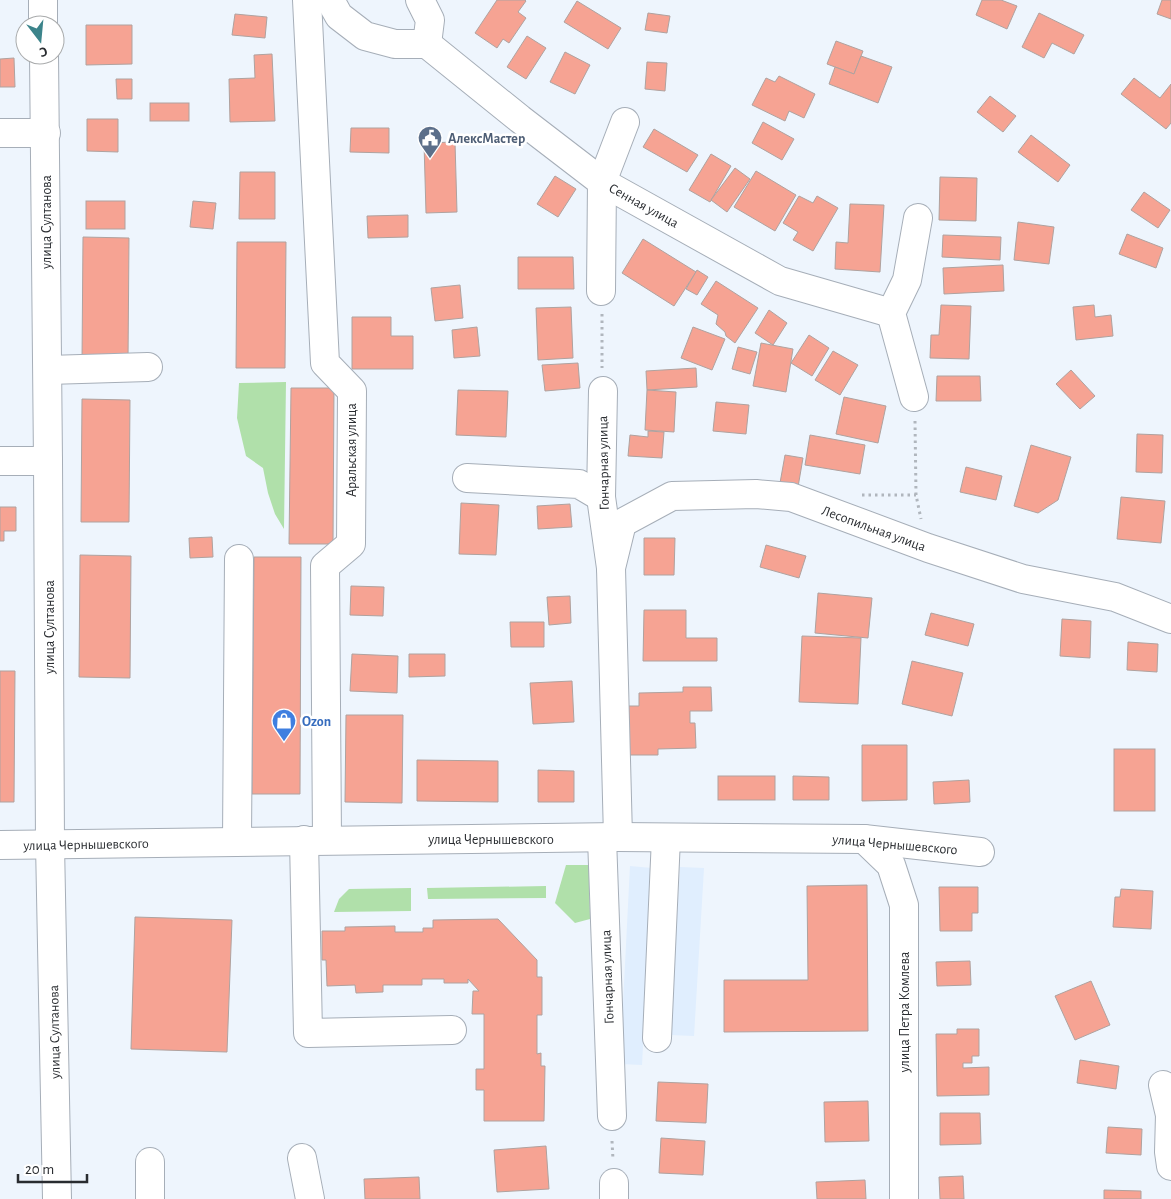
<svg xmlns="http://www.w3.org/2000/svg" width="1171" height="1199" viewBox="0 0 1171 1199" font-family="'Alegreya Sans',sans-serif">
<style>
.built{fill:#e0eefe}
.green{fill:#b0e0aa}
.building{fill:#f6a393;stroke:#afa29f}
.lines{fill:none;stroke-linecap:round;stroke-linejoin:round}
.minor-casing{stroke:#a6aeb8;stroke-width:30}
.path{stroke:#b0b6bd;stroke-width:3;stroke-dasharray:2.5 4;stroke-linecap:butt}
.minor{stroke:#fff;stroke-width:28}
.labels{text-anchor:middle;stroke-width:5;stroke-linejoin:round;paint-order:stroke}
.service-label{font-size:14px;font-weight:bold;fill:#4e5e75;stroke:#fff;text-anchor:start}
.street-label{font-size:14px;fill:#292c30;stroke:#fff}
.shop-label{font-size:14px;font-weight:bold;fill:#366cbe;stroke:#fff;text-anchor:start}
</style>
<rect width="100%" height="100%" fill="#eef5fd"/>
<g class="built">
<polygon points="630,866 652,868 642,1065 620,1064"/>
<polygon points="680,867 704,868 694,1036 670,1035"/>
</g>
<g class="green">
<polygon points="286,382 284,529 275,514 268,493 263,468 246,456 237,418 239,383"/>
<polygon points="566,865 589,865 590,919 575,923 555,903"/>
<polygon points="546,886 546,898 428,899 427,888"/>
<polygon points="411,888 411,911 334,912 339,899 349,889"/>
</g>
<g class="building">
<polygon points="497,0 525,0 526,1 518,12 526,18 509,43 503,39 497,48 475,33"/>
<polygon points="982,0 1001,0 1017,6 1007,29 976,15"/>
<polygon points="1162,0 1171,0 1171,19 1157,14"/>
<polygon points="577,1 621,28 608,49 564,22"/>
<polygon points="648,13 670,16 667,33 645,30"/>
<polygon points="1039,13 1084,35 1074,54 1052,43 1044,58 1022,47"/>
<polygon points="235,14 267,17 265,38 232,35"/>
<polygon points="86,25 132,25 132,64 86,65"/>
<polygon points="527,36 546,48 526,79 507,67"/>
<polygon points="836,41 863,51 854,74 827,64"/>
<polygon points="565,52 590,65 575,94 550,82"/>
<polygon points="272,54 275,121 230,122 229,79 255,78 254,55"/>
<polygon points="861,56 892,67 878,103 829,84 835,67 854,74"/>
<polygon points="14,58 15,87 0,87 0,59"/>
<polygon points="647,62 667,63 665,91 645,89"/>
<polygon points="779,76 815,94 804,118 789,111 785,121 752,105 766,78 775,82"/>
<polygon points="1134,78 1160,98 1171,84 1171,123 1166,129 1121,94"/>
<polygon points="116,79 132,79 132,99 117,99"/>
<polygon points="990,96 1016,116 1003,132 977,112"/>
<rect x="150" y="103" width="39" height="18"/>
<polygon points="87,119 118,119 118,152 87,151"/>
<polygon points="763,122 794,139 782,160 752,143"/>
<polygon points="351,128 389,128 389,153 350,152"/>
<polygon points="654,129 698,155 687,172 643,147"/>
<polygon points="1031,135 1070,165 1058,182 1018,152"/>
<polygon points="455,142 457,212 426,213 424,143"/>
<polygon points="711,154 731,166 710,202 689,190"/>
<polygon points="735,168 750,179 727,212 711,200"/>
<polygon points="756,171 796,195 775,231 734,207"/>
<polygon points="240,172 275,172 275,219 239,219"/>
<polygon points="555,176 576,189 558,217 537,204"/>
<polygon points="940,177 977,178 976,221 939,220"/>
<polygon points="1144,192 1170,210 1158,228 1131,210"/>
<polygon points="799,196 813,203 817,196 838,208 813,251 793,240 798,232 783,223"/>
<rect x="86" y="201" width="39" height="28"/>
<polygon points="193,201 216,203 213,229 190,227"/>
<polygon points="850,204 884,205 880,272 835,269 836,242 848,243"/>
<polygon points="408,215 408,237 368,238 367,216"/>
<polygon points="1018,222 1054,227 1049,264 1014,260"/>
<polygon points="1127,234 1163,248 1156,268 1119,254"/>
<polygon points="943,235 1001,237 1000,260 942,257"/>
<polygon points="83,237 129,238 128,361 82,361"/>
<polygon points="643,239 696,272 674,306 622,273"/>
<polygon points="237,242 286,242 285,368 236,368"/>
<polygon points="518,257 573,257 574,289 518,289"/>
<polygon points="1003,265 1004,291 944,294 943,268"/>
<polygon points="697,270 708,277 697,295 686,289"/>
<polygon points="716,281 758,308 735,343 726,336 725,332 716,324 718,315 701,304"/>
<polygon points="460,285 463,318 435,321 431,288"/>
<polygon points="941,305 971,306 969,359 930,358 931,335 939,335"/>
<polygon points="1094,305 1095,317 1111,315 1113,336 1076,340 1073,307"/>
<polygon points="571,307 573,358 538,360 536,308"/>
<polygon points="769,310 787,323 773,345 755,333"/>
<polygon points="352,317 391,317 391,336 413,336 413,369 352,369"/>
<polygon points="477,327 480,356 454,358 452,330"/>
<polygon points="693,327 725,339 712,370 681,358"/>
<polygon points="809,335 829,348 812,376 791,363"/>
<polygon points="761,343 793,349 786,392 753,386"/>
<polygon points="738,347 757,352 750,374 732,369"/>
<polygon points="833,351 858,365 840,395 815,380"/>
<polygon points="578,363 580,388 545,391 542,365"/>
<polygon points="696,368 697,387 647,390 646,371"/>
<polygon points="1071,370 1095,396 1080,409 1056,384"/>
<polygon points="937,376 980,376 981,401 936,401"/>
<polygon points="291,388 334,388 333,544 289,544"/>
<polygon points="458,390 508,391 506,437 456,435"/>
<polygon points="647,390 676,392 674,432 645,430"/>
<polygon points="844,397 886,406 878,443 836,434"/>
<polygon points="82,399 130,400 129,522 81,522"/>
<polygon points="716,402 749,405 746,434 713,431"/>
<polygon points="648,431 664,432 662,458 628,456 630,435 648,437"/>
<polygon points="1137,434 1163,435 1162,473 1136,472"/>
<polygon points="810,435 865,445 860,474 805,465"/>
<polygon points="1031,445 1071,457 1058,500 1038,513 1014,506"/>
<polygon points="785,455 803,458 798,487 780,483"/>
<polygon points="966,467 1002,476 996,500 960,492"/>
<polygon points="1121,497 1165,501 1161,543 1117,539"/>
<polygon points="461,503 499,505 496,555 459,554"/>
<polygon points="570,504 572,527 538,529 537,506"/>
<polygon points="0,507 16,507 16,531 4,531 4,541 0,541"/>
<polygon points="212,537 213,557 190,558 189,538"/>
<polygon points="644,538 675,538 674,575 644,575"/>
<polygon points="766,545 806,556 799,578 760,567"/>
<polygon points="80,555 131,556 130,678 79,677"/>
<polygon points="254,557 301,557 300,794 252,794"/>
<polygon points="351,586 384,587 383,616 350,615"/>
<polygon points="818,593 872,598 868,638 815,633"/>
<polygon points="570,596 571,623 549,625 547,597"/>
<polygon points="644,610 686,610 686,638 717,638 717,661 643,661"/>
<polygon points="931,613 974,624 968,646 925,635"/>
<polygon points="1062,619 1091,621 1090,658 1060,656"/>
<polygon points="510,622 544,622 544,647 511,647"/>
<polygon points="802,636 861,638 858,704 799,702"/>
<polygon points="1128,642 1158,644 1157,672 1127,670"/>
<polygon points="352,654 398,656 397,693 350,691"/>
<polygon points="409,654 445,654 445,676 409,677"/>
<polygon points="912,661 963,673 952,716 902,704"/>
<polygon points="0,671 15,671 14,802 0,802"/>
<polygon points="572,681 574,722 533,724 530,683"/>
<polygon points="683,687 711,687 712,711 690,711 690,723 695,723 696,748 658,749 658,755 626,755 625,706 639,706 639,693 683,692"/>
<polygon points="346,715 403,715 402,803 345,802"/>
<polygon points="862,745 907,745 907,800 862,801"/>
<rect x="1114" y="749" width="41" height="62"/>
<polygon points="417,760 498,761 498,802 417,801"/>
<polygon points="538,770 574,771 574,802 538,802"/>
<rect x="718" y="776" width="57" height="24"/>
<polygon points="793,776 829,777 829,800 793,800"/>
<polygon points="969,780 970,802 934,804 933,782"/>
<polygon points="867,885 868,1031 724,1032 724,980 808,980 807,886"/>
<polygon points="939,887 978,887 978,913 972,913 972,931 940,931"/>
<polygon points="1121,889 1153,891 1151,929 1113,927 1115,897 1120,897"/>
<polygon points="135,917 232,920 227,1052 131,1049"/>
<polygon points="498,919 537,960 537,977 542,977 542,1015 537,1015 537,1054 541,1053 541,1066 545,1066 544,1121 484,1121 484,1090 476,1090 476,1069 484,1069 484,1014 472,1014 473,991 479,991 468,979 468,983 444,983 444,979 422,979 422,985 383,985 383,992 356,993 355,985 327,986 326,960 322,960 322,931 345,931 345,927 395,926 395,932 423,932 423,928 433,928 433,920"/>
<polygon points="970,961 971,985 937,986 936,962"/>
<polygon points="1091,981 1110,1025 1075,1040 1055,996"/>
<polygon points="957,1029 979,1029 979,1056 972,1056 972,1063 963,1063 963,1068 989,1067 989,1095 937,1096 936,1034 957,1034"/>
<polygon points="1080,1060 1119,1066 1116,1089 1077,1083"/>
<polygon points="658,1082 708,1084 706,1123 656,1121"/>
<polygon points="868,1101 869,1141 825,1142 824,1102"/>
<polygon points="940,1113 980,1113 981,1144 940,1145"/>
<polygon points="1108,1127 1142,1129 1141,1155 1106,1153"/>
<polygon points="661,1138 705,1141 703,1175 659,1173"/>
<polygon points="546,1146 549,1189 497,1192 494,1150"/>
<polygon points="963,1176 964,1199 940,1199 939,1177"/>
<polygon points="419,1177 420,1199 365,1199 364,1179"/>
<polygon points="865,1180 866,1199 817,1199 816,1182"/>
<polygon points="1104,1190 1141,1191 1141,1199 1104,1199"/>
</g>
<g class="lines">
<defs>
<g id="minor">
<polyline points="43,0 43,25"/>
<polyline points="307,0 325,363 352,391 351,544 325,566 327,840"/>
<polyline points="330,0 339,16 365,36 395,44 427,44 520,119 602,182 780,281 891,313"/>
<polyline points="420,0 430,20 427,44"/>
<polyline points="44,55 48,461 50,844 57,1199"/>
<polyline points="0,133 46,133"/>
<polyline points="601,291 602,182 625,122"/>
<polyline points="48,370 148,367"/>
<polyline points="603,391 601,497 611,568 618,837"/>
<polyline points="914,397 891,313 907,280 918,218"/>
<polyline points="0,461 48,461"/>
<polyline points="467,478 579,484 601,497"/>
<polyline points="611,568 622,523 672,496 756,494 791,497 928,548 1023,579 1115,597 1171,619"/>
<polyline points="602,838 612,1116"/>
<polyline points="864,839 891,865 904,905 904,1199"/>
<polyline points="304,840 308,1033 452,1030"/>
<polyline points="237,841 239,559"/>
<polyline points="0,845 618,837 864,839 980,852"/>
<polyline points="657,1038 666,838"/>
<polyline points="1163,1085 1170,1115 1169,1152 1171,1166"/>
<polyline points="302,1158 310,1199"/>
<polyline points="614,1183 614,1199"/>
<polyline points="150,1199 150,1162"/>
</g>
</defs>
<use href="#minor" class="minor-casing"/>
<g class="path">
<polyline points="602,314 602,368"/>
<polyline points="915,421 916,495 921,519"/>
<polyline points="862,495 916,495"/>
<polyline points="612,1141 613,1160"/>
</g>
<use href="#minor" class="minor"/>
</g>
<defs>
<symbol id="civic-pin" viewBox="-11 -11 22 30"><path d="M0 17L-7.5 6A9.5 9.5 0 1 1 7.5 6Z" fill="#5c6f8a" stroke="#fff"/><path d="M-.6-6.5H3V-4.5H.6V-3L4-1V1h2V6H-6V1h2V-1L-.6-3ZM-1.2 2.5V6h2.4V2.5Z" fill="#fff"/></symbol>
<symbol id="shop-pin" viewBox="-11 -11 22 30"><path d="M0 17L-7.5 6A9.5 9.5 0 1 1 7.5 6Z" fill="#3f7fe0" stroke="#fff"/><path d="M-5-2.5h2.3a2.7 3.5 0 0 1 5.4 0H5L5.5 6h-11ZM-1.5-2.5h3a1.5 2.3 0 0 0-3 0Z" fill="#fff"/></symbol>
</defs>
<g fill-rule="evenodd">
<use href="#civic-pin" x="416" y="124" width="28" height="38"/>
<use href="#shop-pin" x="270" y="707" width="28" height="38"/>
</g>
<g class="labels">
<g class="service-label">
<text x="448" y="143">АлексМастер</text>
</g>
<g class="street-label">
<text transform="translate(644 205) rotate(29)" y="5">Сенная улица</text>
<text transform="translate(46 222) rotate(-90)" y="5">улица Султанова</text>
<text transform="translate(351 450) rotate(-90)" y="5">Аральская улица</text>
<text transform="translate(603 463) rotate(-91)" y="5">Гончарная улица</text>
<text transform="translate(874 528) rotate(20)" y="5">Лесопильная улица</text>
<text transform="translate(49 627) rotate(-90)" y="5">улица Султанова</text>
<text x="491" y="844">улица Чернышевского</text>
<text transform="translate(86 844) rotate(-1)" y="5">улица Чернышевского</text>
<text transform="translate(895 844) rotate(5)" y="5">улица Чернышевского</text>
<text transform="translate(607 977) rotate(-92)" y="5">Гончарная улица</text>
<text transform="translate(904 1012) rotate(-90)" y="5">улица Петра Комлева</text>
<text transform="translate(54 1032) rotate(-91)" y="5">улица Султанова</text>
</g>
<g class="shop-label">
<text x="302" y="726">Ozon</text>
</g>
</g>
<g transform="translate(40 40) rotate(164)"><circle r="24" fill="#ffffff" stroke="#a9abac"/>
<path d="M0-4L9 19L0 12L-9 19Z" fill="#3c848b"/>
<text y="-8" font-size="14" font-weight="bold" text-anchor="middle" fill="#292c30">С</text>
</g>
<path d="M18 1174v8h69v-8" fill="none" stroke="#292c30" stroke-width="2.5"/>
<text x="25" y="1174" font-size="15" fill="#292c30" stroke="#ffffff" stroke-width="4" paint-order="stroke">20 m</text>
</svg>
